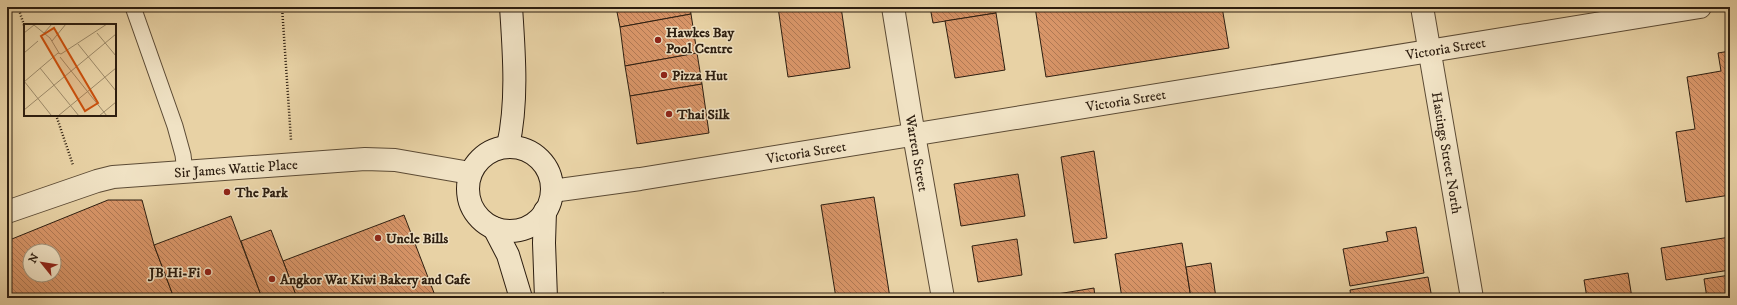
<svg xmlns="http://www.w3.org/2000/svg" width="1737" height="305" viewBox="0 0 1737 305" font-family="'IM FELL DW Pica',serif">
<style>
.building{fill:url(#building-back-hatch);stroke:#2d1e10;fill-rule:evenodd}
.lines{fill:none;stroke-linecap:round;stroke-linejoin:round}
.service-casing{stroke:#5c4b35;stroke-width:17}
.minor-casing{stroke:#5c4b35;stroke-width:24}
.secondary-casing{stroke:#2d1e10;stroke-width:24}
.path{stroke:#2d1e10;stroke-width:2.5;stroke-dasharray:1 2;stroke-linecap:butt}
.service{stroke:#f0e2c4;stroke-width:15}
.minor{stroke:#f0e2c4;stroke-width:22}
.secondary{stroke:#f0e2c4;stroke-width:22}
.poi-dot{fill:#8f2418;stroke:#f0e2c4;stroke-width:1.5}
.labels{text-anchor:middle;stroke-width:3;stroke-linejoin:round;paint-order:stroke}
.poi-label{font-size:14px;font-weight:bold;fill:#2d1e10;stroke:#f0e2c4;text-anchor:start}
.street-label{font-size:14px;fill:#2d1e10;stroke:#f0e2c4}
.inset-road{fill:none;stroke:#9d8a69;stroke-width:1}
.view{fill:#cc500d;fill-opacity:0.15;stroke:#cc500d;stroke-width:2}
.inset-edge{fill:none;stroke:#2d1e10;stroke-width:2}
</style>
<defs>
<pattern id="building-back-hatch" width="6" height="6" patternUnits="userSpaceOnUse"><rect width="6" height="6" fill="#d89568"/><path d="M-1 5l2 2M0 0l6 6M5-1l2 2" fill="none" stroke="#b07954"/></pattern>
</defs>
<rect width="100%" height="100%" fill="#e8d2a5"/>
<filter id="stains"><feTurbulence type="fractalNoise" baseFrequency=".005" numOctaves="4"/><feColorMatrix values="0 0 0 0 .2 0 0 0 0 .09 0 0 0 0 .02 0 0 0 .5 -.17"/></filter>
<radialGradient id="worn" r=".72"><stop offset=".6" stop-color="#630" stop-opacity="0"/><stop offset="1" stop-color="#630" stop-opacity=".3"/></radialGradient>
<g class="building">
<polygon points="616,7 690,7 691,14 620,27"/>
<polygon points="778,7 841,7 850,68 788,77"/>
<polygon points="930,7 995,7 996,13 933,23"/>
<polygon points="1035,7 1222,7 1229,48 1046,77"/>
<polygon points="996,13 1005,70 955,78 945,21"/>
<polygon points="691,14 697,53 625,66 620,27"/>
<polygon points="1730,51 1730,195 1686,202 1676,132 1695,129 1687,77 1721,71 1718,53"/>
<polygon points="697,53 702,84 630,96 625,66"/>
<polygon points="702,84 709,133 637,144 630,96"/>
<polygon points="1094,151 1107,238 1074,243 1061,157"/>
<polygon points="1018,174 1025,216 961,226 954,184"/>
<polygon points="874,197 890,298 836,298 821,205"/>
<path d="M108,200H142L154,245L174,298H7V241ZM30,251H54V275H30Z"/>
<polygon points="404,215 436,298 297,298 283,261"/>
<polygon points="231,216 262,298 174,298 154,245"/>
<polygon points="1416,227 1424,273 1350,286 1343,249 1388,241 1386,232"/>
<polygon points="271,230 283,261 297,298 262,298 241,241"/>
<polygon points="1730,237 1730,270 1666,280 1661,248"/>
<polygon points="1017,239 1022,275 978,282 972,246"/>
<polygon points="1182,243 1191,298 1122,298 1115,254"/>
<polygon points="1211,263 1216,298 1191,298 1186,267"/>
<polygon points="1628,273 1632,298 1587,298 1584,280"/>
<polygon points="1730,275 1730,298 1707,298 1704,279"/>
<polygon points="1428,277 1432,298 1351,298 1350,290"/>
<polygon points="1094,288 1095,298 1045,298 1045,296"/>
<polygon points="664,293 664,298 634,298"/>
</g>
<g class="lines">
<defs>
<polyline id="service" points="133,7 175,126 183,155 185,172"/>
<g id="minor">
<path id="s1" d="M893,7L911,118L943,298"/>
<path id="s2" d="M1422,7L1472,298"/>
<path id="s3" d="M552,191L640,179L1700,7"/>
<path id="s4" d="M7,212L97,181L113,177L365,159L395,160L470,173"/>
</g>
<g id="secondary">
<path d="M508,146C518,102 514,52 511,7"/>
<circle cx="510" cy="189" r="42"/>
<polyline points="545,211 544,243 546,298"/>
<polyline points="494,228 508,255 521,298"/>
</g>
</defs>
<use href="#service" class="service-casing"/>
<use href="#minor" class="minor-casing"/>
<use href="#secondary" class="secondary-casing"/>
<g class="path">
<polyline points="18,7 25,28"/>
<polyline points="282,7 291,140"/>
<polyline points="56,115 73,165"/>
</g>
<use href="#service" class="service"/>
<use href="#minor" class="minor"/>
<use href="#secondary" class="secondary"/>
</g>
<g class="poi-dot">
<circle cx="658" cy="40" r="4"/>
<circle cx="664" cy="75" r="4"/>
<circle cx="669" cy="114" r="4"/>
<circle cx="227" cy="192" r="4"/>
<circle cx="378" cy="238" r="4"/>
<circle cx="208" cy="272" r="4"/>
<circle cx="272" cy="279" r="4"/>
</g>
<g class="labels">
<g class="poi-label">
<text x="666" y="37">Hawkes Bay<tspan x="666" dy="16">Pool Centre</tspan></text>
<text x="672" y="80">Pizza Hut</text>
<text x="677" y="119">Thai Silk</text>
<text x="235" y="197">The Park</text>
<text x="386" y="243">Uncle Bills</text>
<text x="200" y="277" text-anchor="end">JB Hi-Fi</text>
<text x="280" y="284">Angkor Wat Kiwi Bakery and Cafe</text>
</g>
<g class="street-label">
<text dy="5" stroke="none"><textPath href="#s3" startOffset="905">Victoria Street</textPath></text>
<text dy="5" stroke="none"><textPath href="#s3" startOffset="581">Victoria Street</textPath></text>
<text dy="5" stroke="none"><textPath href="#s3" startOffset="257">Victoria Street</textPath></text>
<text dy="5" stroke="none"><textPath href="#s1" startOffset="148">Warren Street</textPath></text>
<text dy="5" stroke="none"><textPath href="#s2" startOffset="148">Hastings Street North</textPath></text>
<text dy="5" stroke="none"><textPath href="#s4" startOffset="235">Sir James Wattie Place</textPath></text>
</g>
</g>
<g transform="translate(24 24)">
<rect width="92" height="92" fill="#e8d2a5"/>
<path class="inset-road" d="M0,9L10,1L26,14L35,29M20,9L28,0M73,9L92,32M28,17L42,0M54,20L92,67M0,29L14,17M37,30L83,0M36,33L83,92M16,44L55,92M0,57L27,91M0,58L34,29L37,30M0,86L92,10M34,92L92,44M75,92L92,78"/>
<path class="view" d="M30,4L74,79L61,87L17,12Z"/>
<rect width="92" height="92" class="inset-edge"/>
</g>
<rect width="1737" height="305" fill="none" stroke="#e8d2a5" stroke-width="24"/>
<rect x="8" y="8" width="1721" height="289" fill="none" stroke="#2d1e10" stroke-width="2"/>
<rect x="12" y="12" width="1713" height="281" fill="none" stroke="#2d1e10"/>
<g transform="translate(42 263) rotate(300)"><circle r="19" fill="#f0e2c4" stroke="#a2947c"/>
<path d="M0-3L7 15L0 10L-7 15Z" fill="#8f2418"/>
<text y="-6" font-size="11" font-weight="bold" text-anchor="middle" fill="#2d1e10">N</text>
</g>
<rect width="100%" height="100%" filter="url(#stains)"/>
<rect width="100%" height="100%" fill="url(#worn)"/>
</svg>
